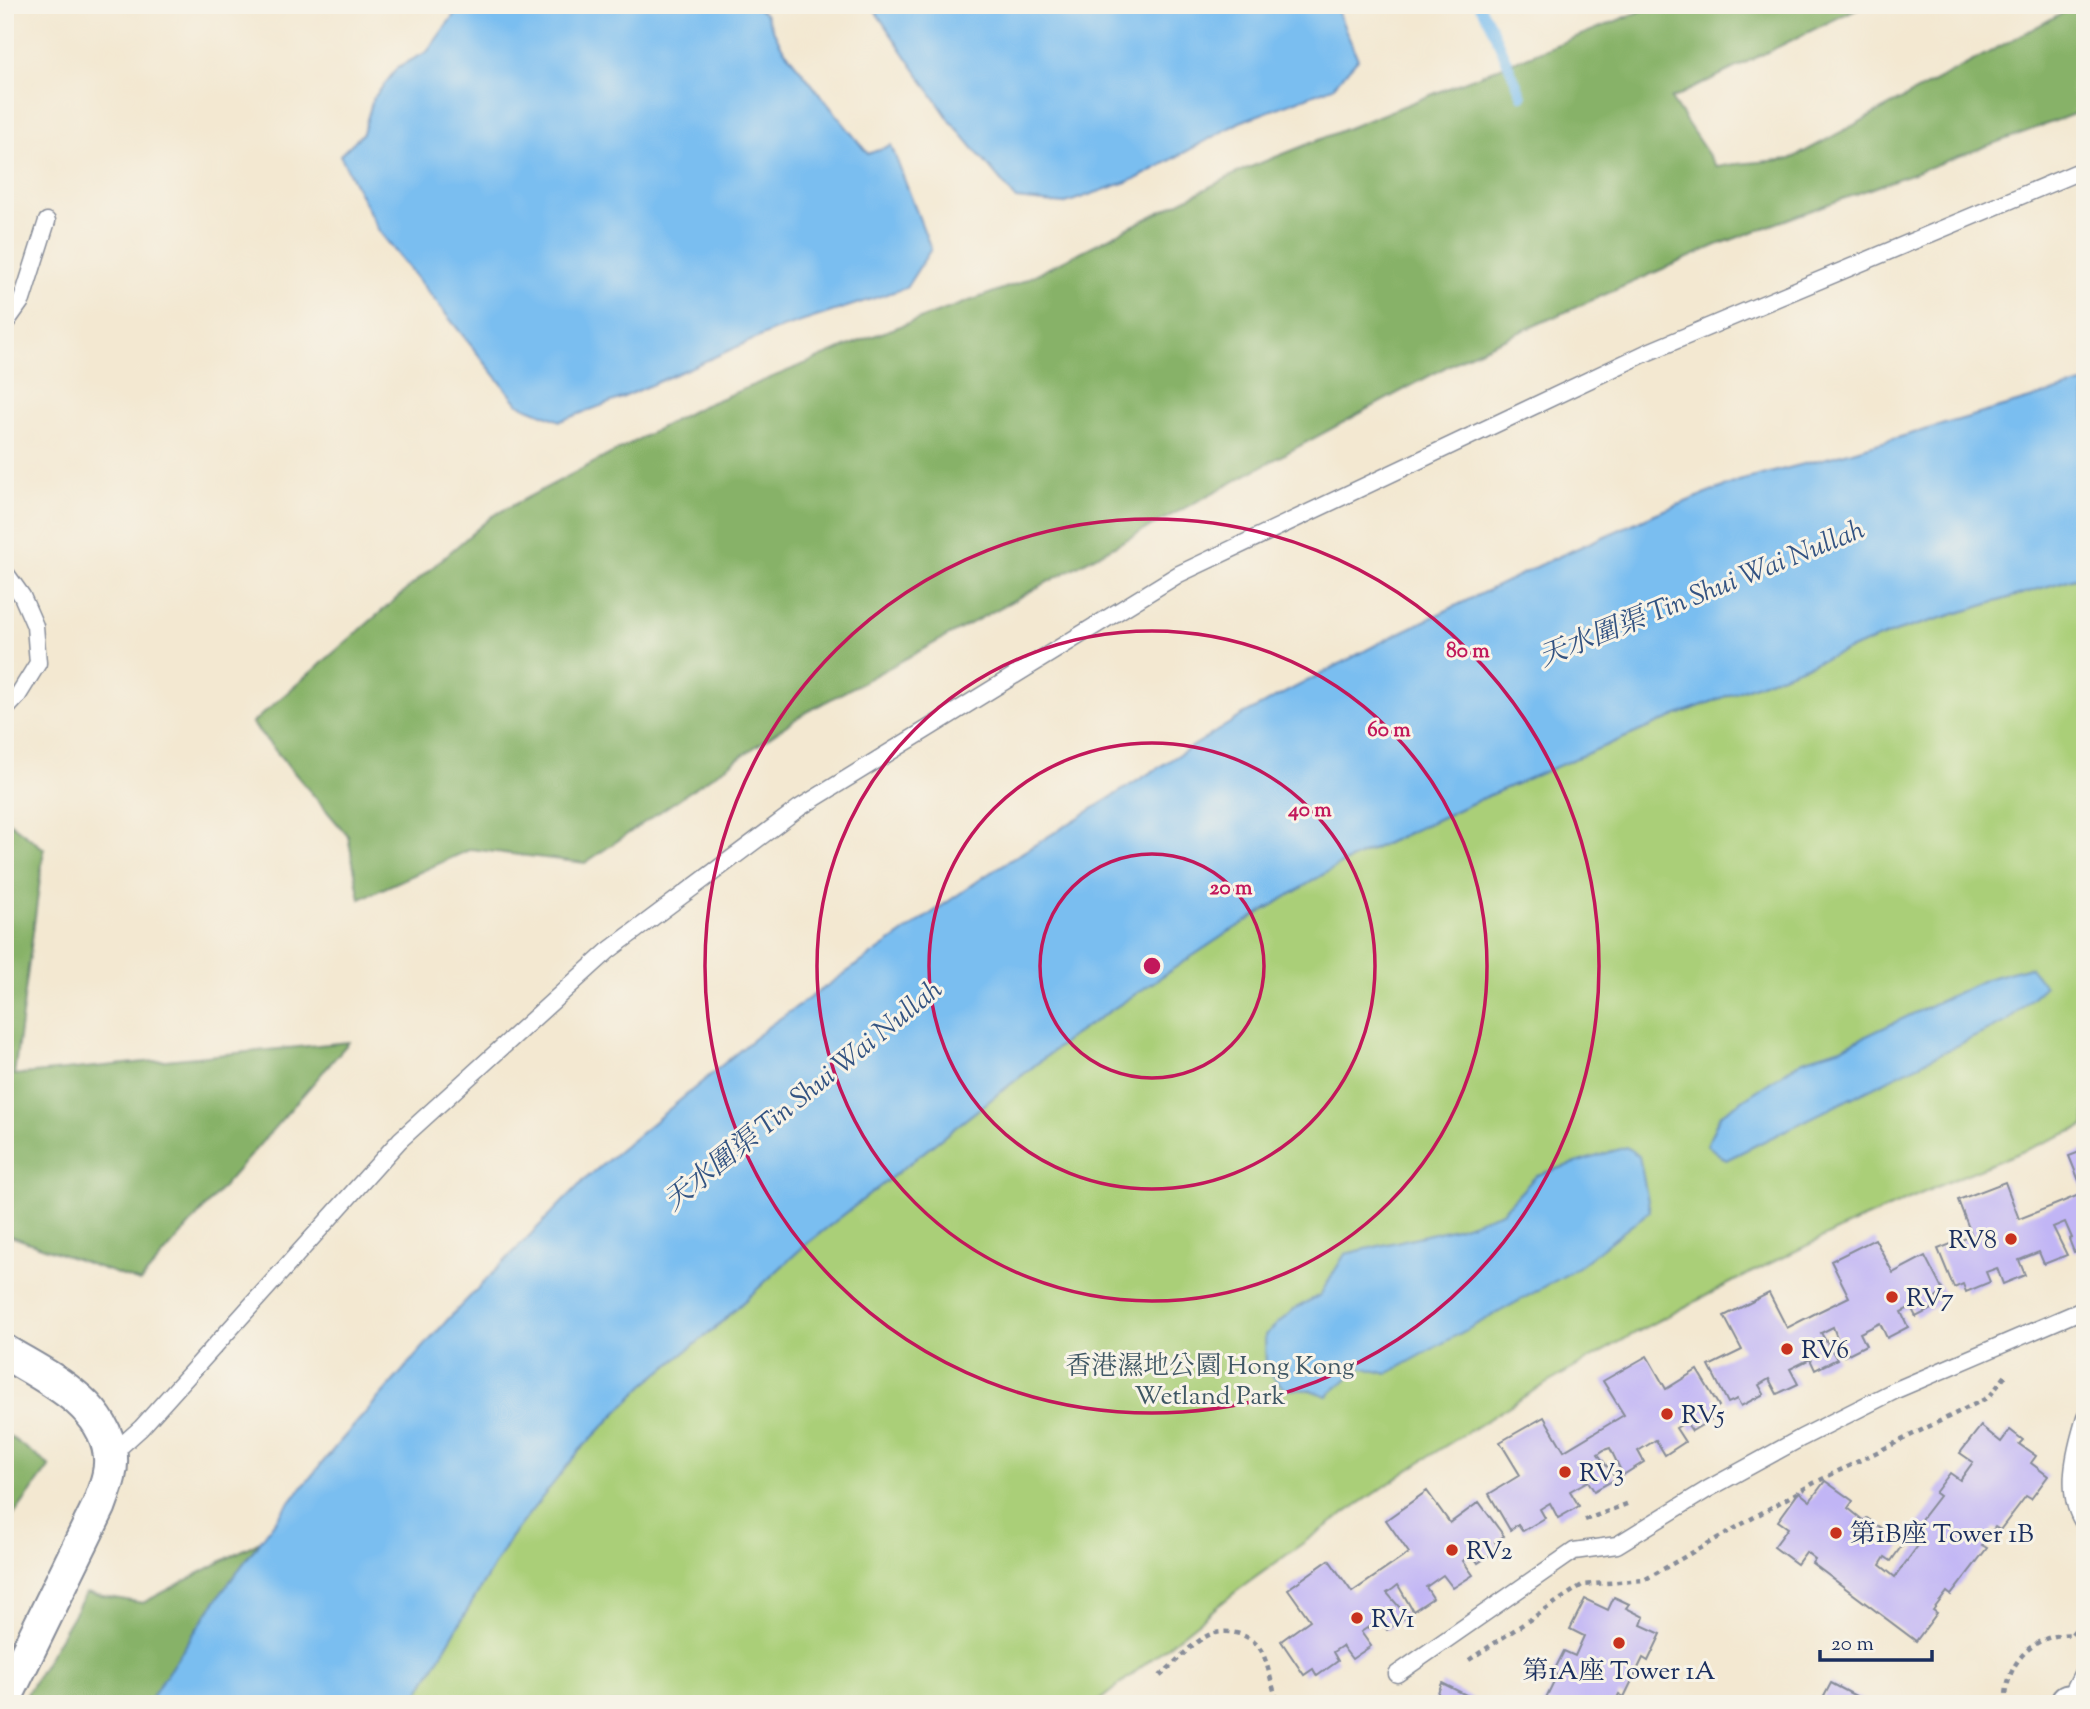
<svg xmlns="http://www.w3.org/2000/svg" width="2090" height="1709" viewBox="0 0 2090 1709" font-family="'Sorts Mill Goudy','Noto Serif TC',serif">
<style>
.green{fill:#aacf78;stroke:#627f6b;stroke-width:2}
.forest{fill:#87b268;stroke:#517063;stroke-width:2}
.water{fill:#7abef0;stroke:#4a76a7;stroke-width:2}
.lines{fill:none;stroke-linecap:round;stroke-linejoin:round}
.stream{stroke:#7abef0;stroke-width:10}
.building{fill:#c1b5f5}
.lane-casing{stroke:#878c98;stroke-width:19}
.street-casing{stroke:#878c98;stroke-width:37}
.path{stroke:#878c98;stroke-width:4.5;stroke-dasharray:5 5;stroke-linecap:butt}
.lane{stroke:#fff;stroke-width:16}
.street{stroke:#fff;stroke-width:33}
.ring{fill:none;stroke:#c2185b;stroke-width:3.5}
.poi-dot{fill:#c8321e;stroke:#f7f3e8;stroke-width:2.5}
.labels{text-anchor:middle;stroke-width:6;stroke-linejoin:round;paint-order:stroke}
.poi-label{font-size:26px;fill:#1b2f5e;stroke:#f7f3e8;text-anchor:start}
.park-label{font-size:26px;fill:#3f5764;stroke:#f7f3e8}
.water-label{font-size:28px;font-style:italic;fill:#335382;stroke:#f7f3e8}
.centre{fill:#c2185b;stroke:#f7f3e8;stroke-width:3.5}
.ring-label{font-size:21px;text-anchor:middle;font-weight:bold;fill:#c2185b;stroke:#f7f3e8;stroke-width:6;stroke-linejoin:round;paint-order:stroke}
</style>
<rect width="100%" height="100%" fill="#f7f3e8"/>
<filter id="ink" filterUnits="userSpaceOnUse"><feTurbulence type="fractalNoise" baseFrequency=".0143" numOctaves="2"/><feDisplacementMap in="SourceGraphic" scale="14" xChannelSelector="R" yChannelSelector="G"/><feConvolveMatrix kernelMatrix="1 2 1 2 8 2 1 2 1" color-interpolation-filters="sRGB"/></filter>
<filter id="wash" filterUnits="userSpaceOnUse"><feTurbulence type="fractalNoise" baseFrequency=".00686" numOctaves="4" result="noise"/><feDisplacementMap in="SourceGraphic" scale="28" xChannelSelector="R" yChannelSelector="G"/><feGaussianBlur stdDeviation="1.57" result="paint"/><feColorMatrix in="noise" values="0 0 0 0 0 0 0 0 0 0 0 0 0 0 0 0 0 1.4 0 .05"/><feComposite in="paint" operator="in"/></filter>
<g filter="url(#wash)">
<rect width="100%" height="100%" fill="#f3e8d1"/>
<polygon class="green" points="2085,575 2085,1126 1952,1180 1845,1227 1740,1278 1637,1332 1535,1390 1434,1453 1335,1520 1238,1590 1095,1704 412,1704 510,1538 579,1451 644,1385 714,1329 805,1245 1071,1037 1227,933 1339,865 1492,794 1687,711 1898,631"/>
<g class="forest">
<polygon points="1656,5 1864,5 1671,99 1716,166 1791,159 2077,5 2085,5 2085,110 1717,245 1470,354 803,714 585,863 471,849 360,899 348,836 252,723 492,516 700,407 865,339 1019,283 1243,170"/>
<polygon points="5,819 44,849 14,1075 349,1042 140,1282 5,1234"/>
<polygon points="5,1433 50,1466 5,1527"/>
<polygon points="260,1541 214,1603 147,1704 24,1704 28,1692 86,1593 143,1603"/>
</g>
<g class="water">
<polygon points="461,5 753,5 765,14 782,47 868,154 891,145 931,249 906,288 773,331 617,400 560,421 518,404 379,231 340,155 363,133 373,99 398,67 427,52"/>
<polygon points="871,5 1335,5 1358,59 1333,87 1240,122 1138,178 1063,204 1016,199 951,122"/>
<polygon points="2085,383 2085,575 1898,631 1687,711 1492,794 1339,865 1227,933 1071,1037 805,1245 714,1329 644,1385 579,1451 510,1538 412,1704 147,1704 214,1603 285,1508 337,1445 450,1317 583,1181 769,1026 985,876 1241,716 1391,637 1553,559 1657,513 1739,481 1842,454"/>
<polygon points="2030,967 2045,986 2007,1021 1726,1160 1707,1145 1720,1115 1803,1060 1841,1048 1986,979"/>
<polygon points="1626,1147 1639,1156 1650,1211 1571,1272 1387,1374 1361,1367 1327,1396 1310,1390 1285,1389 1266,1370 1265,1335 1294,1309 1320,1295 1345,1254 1460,1227 1502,1212 1537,1175"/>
</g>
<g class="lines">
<polyline class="stream" points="1479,5 1490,24 1522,96"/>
</g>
<g id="blocks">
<g class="building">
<polygon points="2085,1150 2085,1248 2074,1252 2069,1239 2072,1238 2065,1222 2053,1227 2067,1255 2044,1264 2039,1252 2019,1260 2025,1275 2003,1284 1997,1268 1986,1272 1990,1282 1966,1292 1963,1284 1954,1288 1938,1249 1972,1236 1958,1200 2005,1182 2019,1219 2052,1206 2084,1193 2069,1156"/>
<polygon points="1875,1239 1893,1273 1925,1256 1944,1293 1935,1298 1939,1305 1916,1317 1911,1307 1901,1312 1908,1327 1887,1338 1880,1323 1860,1333 1866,1345 1844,1356 1833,1327 1821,1333 1837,1359 1815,1370 1810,1359 1790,1369 1798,1384 1777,1394 1769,1379 1759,1385 1764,1394 1741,1406 1737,1399 1728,1403 1709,1366 1742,1350 1724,1316 1769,1293 1787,1328 1818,1312 1849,1297 1831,1261"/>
<polygon points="1647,1356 1666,1389 1697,1370 1719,1406 1710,1412 1714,1418 1692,1431 1686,1422 1676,1428 1685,1442 1665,1455 1656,1440 1638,1451 1644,1462 1623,1475 1610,1448 1604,1450 1598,1454 1616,1479 1594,1491 1588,1481 1570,1491 1579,1506 1558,1518 1550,1503 1540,1509 1545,1518 1523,1531 1518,1524 1510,1530 1489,1494 1520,1475 1500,1442 1544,1417 1564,1451 1624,1415 1603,1381"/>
<polygon points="1981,1426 2001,1442 2010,1430 2023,1440 2019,1444 2036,1456 2031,1463 2048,1476 2031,1499 2026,1496 2000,1530 1995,1527 1982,1545 1987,1548 1951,1595 1947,1592 1933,1610 1937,1613 1916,1641 1812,1563 1815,1559 1806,1552 1797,1564 1774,1547 1788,1528 1778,1521 1799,1492 1810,1501 1825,1481 1853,1501 1848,1508 1864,1521 1867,1518 1903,1544 1891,1561 1885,1557 1880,1565 1895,1577 1920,1543 1909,1535 1939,1496 1935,1493 1950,1473 1960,1480 1973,1462 1960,1453"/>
<polygon points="1427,1491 1450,1523 1479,1502 1504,1536 1495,1542 1500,1548 1478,1563 1472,1554 1463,1561 1473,1575 1453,1588 1443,1575 1426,1587 1433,1598 1413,1611 1398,1585 1393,1589 1387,1593 1407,1616 1387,1630 1379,1620 1361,1632 1371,1646 1352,1659 1342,1646 1333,1652 1338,1661 1317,1676 1313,1669 1304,1675 1281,1641 1310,1620 1288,1589 1329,1560 1352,1592 1409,1553 1386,1520"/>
<polygon points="1614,1597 1629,1604 1626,1608 1644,1617 1641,1625 1661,1634 1648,1661 1643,1658 1624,1697 1619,1694 1614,1704 1543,1704 1557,1675 1553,1673 1564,1651 1575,1656 1584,1636 1570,1629 1585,1599 1608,1610"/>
<polygon points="1442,1683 1474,1699 1471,1704 1433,1704"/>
<polygon points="1831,1683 1871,1704 1820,1704"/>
</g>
</g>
</g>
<g filter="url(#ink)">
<use href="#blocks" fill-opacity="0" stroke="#878c98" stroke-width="2"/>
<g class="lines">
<defs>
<g id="lane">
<polyline points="5,324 22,300 47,221"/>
<polyline points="5,572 22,596 35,626 38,663 17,697 5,710"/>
<path d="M2085,1418C2075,1451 2063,1494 2085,1525"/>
<polyline points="111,1455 141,1428 400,1140 608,951 799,808 1179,574 1646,353 2085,169"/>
<polyline points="1397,1674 1574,1551 1617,1545 1708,1489 1801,1438 1896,1390 2085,1309"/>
<polyline points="2068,1702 2085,1668"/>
</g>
<g id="street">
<path d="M5,1352C44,1376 103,1402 110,1453C113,1471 105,1489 99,1506L5,1698"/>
<polyline points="2067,1704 2068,1702"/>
</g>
</defs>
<use href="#lane" class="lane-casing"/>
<use href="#street" class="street-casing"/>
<g class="path">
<polyline points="1585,1520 1629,1503"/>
<polyline points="2072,1634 2085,1618"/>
<polyline points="1469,1660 1582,1585 1644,1580 1814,1483 1989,1397 2007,1374"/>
<path d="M1160,1676C1174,1664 1189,1646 1205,1637C1224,1626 1252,1633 1262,1652C1270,1668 1271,1689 1280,1704"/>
<path d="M2006,1704C2004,1658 2041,1627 2085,1636"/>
</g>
<use href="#lane" class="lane"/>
<use href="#street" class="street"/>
</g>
</g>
<g class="ring">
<circle cx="1152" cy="966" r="112"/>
<circle cx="1152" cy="966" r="223"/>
<circle cx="1152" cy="966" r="335"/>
<circle cx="1152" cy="966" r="447"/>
</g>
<g class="poi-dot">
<circle cx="2011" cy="1239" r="7"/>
<circle cx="1892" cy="1297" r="7"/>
<circle cx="1787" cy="1349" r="7"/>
<circle cx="1667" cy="1414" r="7"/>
<circle cx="1565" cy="1472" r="7"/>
<circle cx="1836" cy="1533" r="7"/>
<circle cx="1452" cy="1550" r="7"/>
<circle cx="1357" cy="1618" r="7"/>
<circle cx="1619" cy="1643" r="7"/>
</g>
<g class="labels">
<g class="poi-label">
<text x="1997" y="1248" text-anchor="end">RV8</text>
<text x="1906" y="1306">RV7</text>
<text x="1801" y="1358">RV6</text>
<text x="1681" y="1423">RV5</text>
<text x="1579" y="1481">RV3</text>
<text x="1850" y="1542">第1B座 Tower 1B</text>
<text x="1466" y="1559">RV2</text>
<text x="1371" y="1627">RV1</text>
<text x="1619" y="1679" text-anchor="middle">第1A座 Tower 1A</text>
</g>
<g class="park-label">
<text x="1210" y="1374">香港濕地公園 Hong Kong<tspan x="1210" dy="30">Wetland Park</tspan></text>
</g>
<g class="water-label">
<text transform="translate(1701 592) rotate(-22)" y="10">天水圍渠 Tin Shui Wai Nullah</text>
<text transform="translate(802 1094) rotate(-39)" y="10">天水圍渠 Tin Shui Wai Nullah</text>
</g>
</g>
<circle cx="1152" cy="966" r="10" class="centre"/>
<g class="ring-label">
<text x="1468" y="657">80 m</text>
<text x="1389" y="736">60 m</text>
<text x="1310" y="816">40 m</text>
<text x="1231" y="894">20 m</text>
</g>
<rect width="2090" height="1709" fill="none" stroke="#f7f3e8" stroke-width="28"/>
<path d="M1820 1650v10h112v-10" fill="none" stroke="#1b2f5e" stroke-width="3.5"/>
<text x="1831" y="1650" font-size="21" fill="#1b2f5e" stroke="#f7f3e8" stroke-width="5" paint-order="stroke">20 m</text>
</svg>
